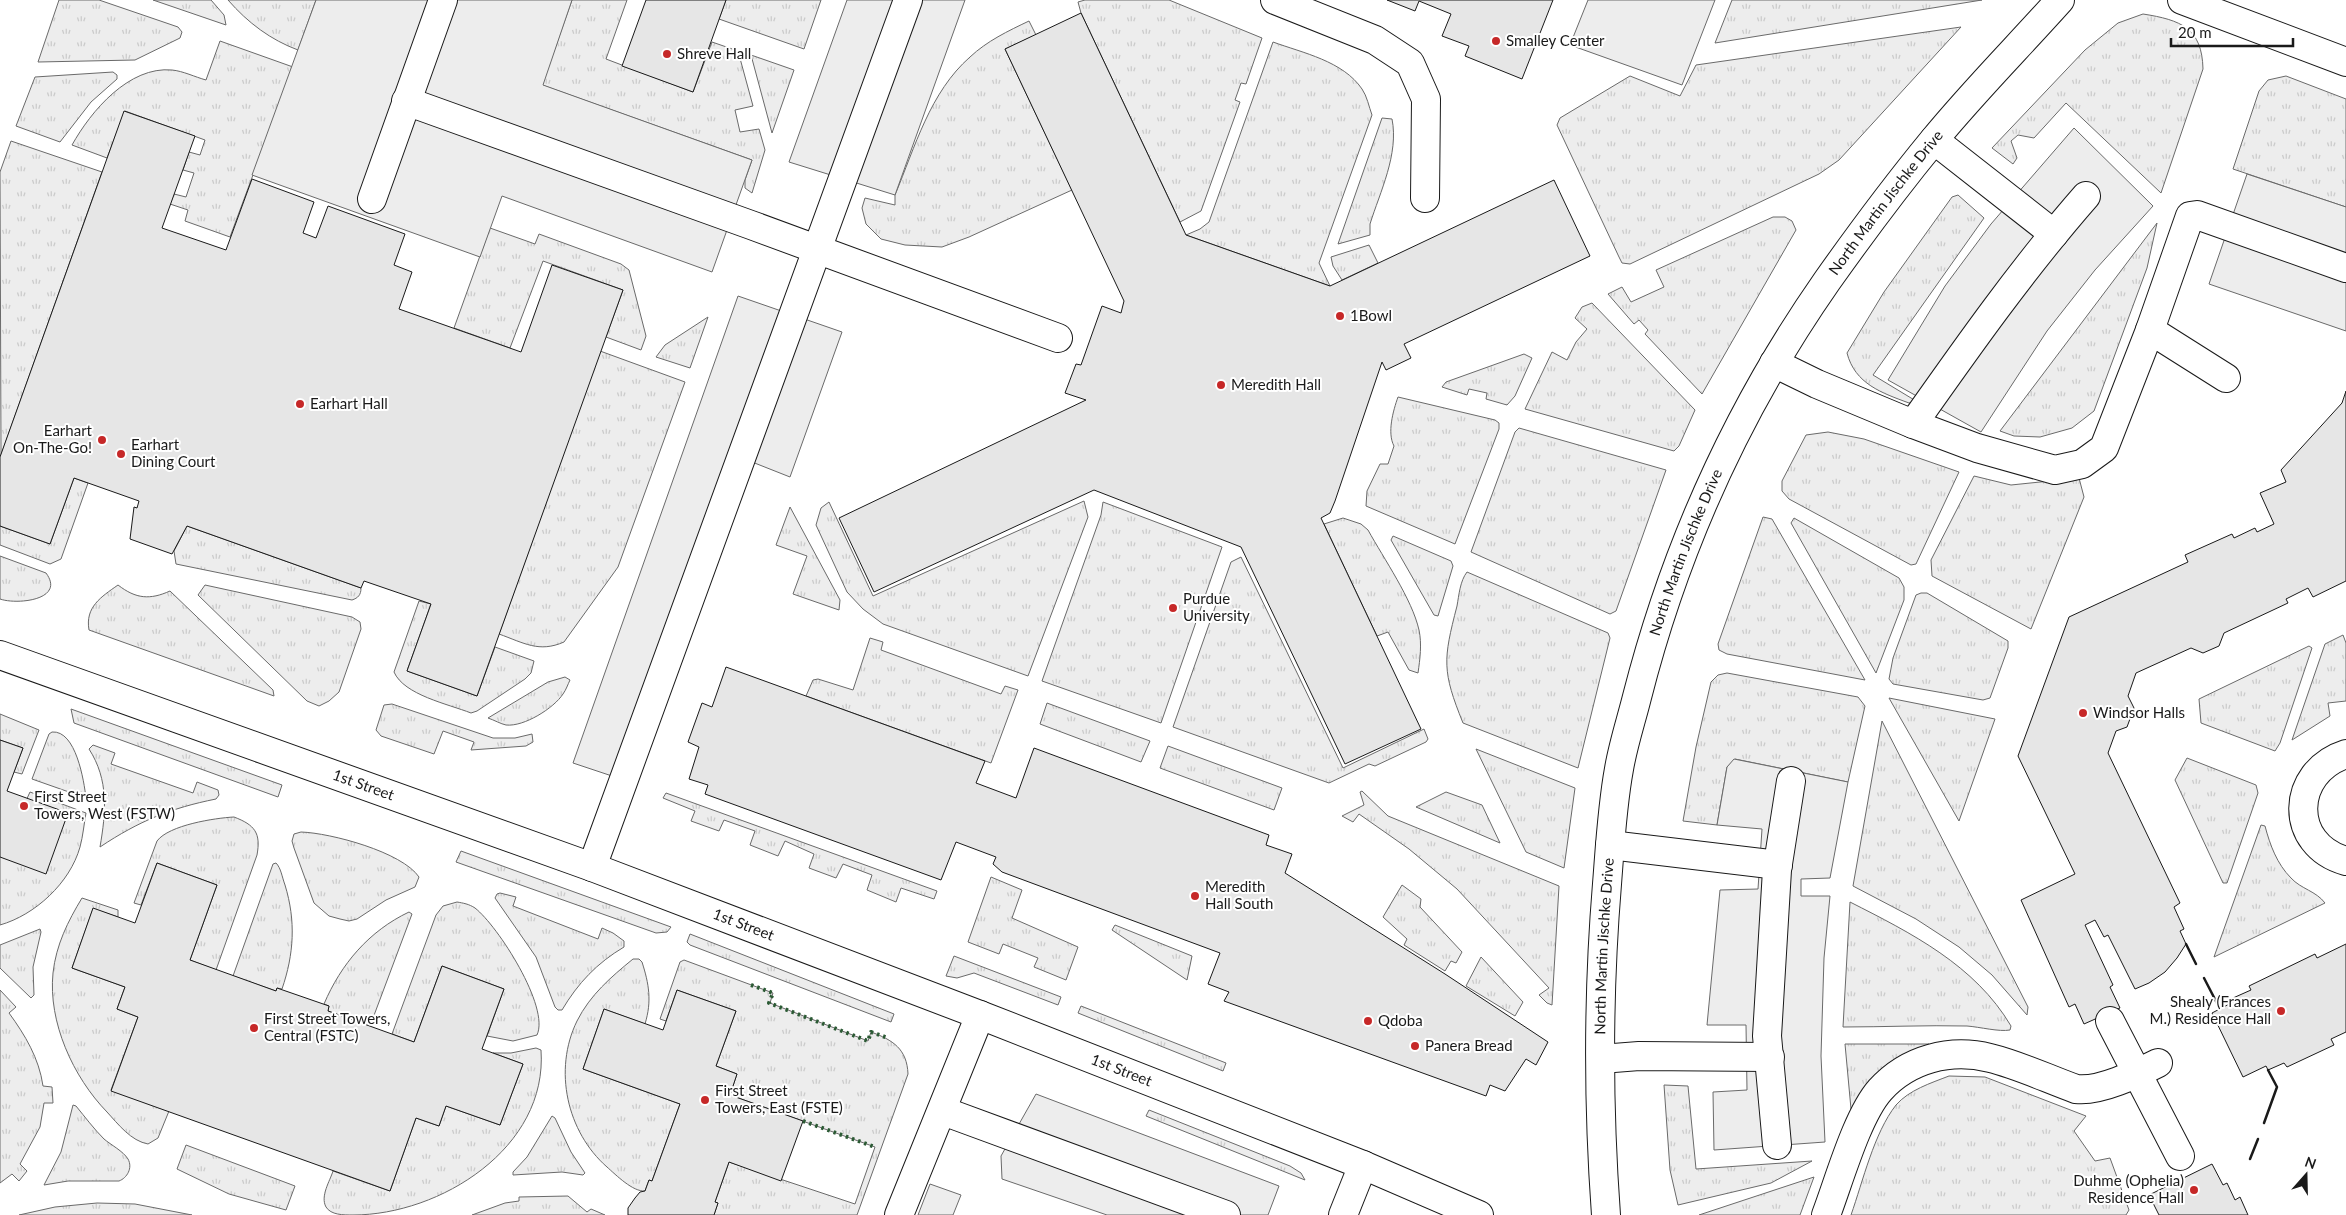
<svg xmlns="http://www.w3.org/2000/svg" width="2346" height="1215" viewBox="0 0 2346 1215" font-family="Lato,sans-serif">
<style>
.grass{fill:url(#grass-tufts);stroke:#6a6a6a}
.built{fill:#ededed;stroke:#6a6a6a}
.building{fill:#e6e6e6;stroke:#1a1a1a}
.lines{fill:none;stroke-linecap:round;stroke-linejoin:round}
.minor-casing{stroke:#1a1a1a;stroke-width:30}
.minor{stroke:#fff;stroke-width:28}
.hedge{stroke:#2b5a34;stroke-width:4;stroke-dasharray:2.5 4;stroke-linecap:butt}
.wall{stroke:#1a1a1a;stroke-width:2.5}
.poi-dot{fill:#c62828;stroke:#fff;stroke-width:2}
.labels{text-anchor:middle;stroke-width:4;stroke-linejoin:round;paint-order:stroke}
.poi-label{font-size:15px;fill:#1a1a1a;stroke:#fff;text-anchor:start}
.street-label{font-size:15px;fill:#1a1a1a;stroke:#fff}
</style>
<defs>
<pattern id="grass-tufts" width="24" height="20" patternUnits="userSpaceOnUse" patternTransform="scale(1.25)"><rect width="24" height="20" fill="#ededed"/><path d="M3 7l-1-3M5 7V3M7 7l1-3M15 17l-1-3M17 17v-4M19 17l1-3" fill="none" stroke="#cbcbcb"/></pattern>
</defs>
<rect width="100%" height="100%" fill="#fff"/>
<g class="grass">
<polygon points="59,0 99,0 178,27 182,32 180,38 135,60 38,62"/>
<polygon points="153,0 211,0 224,15 226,25"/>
<path d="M228,0H316L298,50C271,40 248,23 228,0Z"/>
<polygon points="572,0 627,0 606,59 693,92 712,42 738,51 753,106 735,110 740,132 759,129 765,150 752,193 745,188 745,180 752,160 542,85"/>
<polygon points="726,0 821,0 804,49 719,19"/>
<polygon points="1085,0 1169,0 1262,38 1246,84 1241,83 1235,100 1240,102 1201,211 1180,222 1081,13 1078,2"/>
<polygon points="1732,0 1982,0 1715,43"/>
<path d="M2143,14C2181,20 2202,28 2203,69L2161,193L2066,103L2034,138L2018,135L2011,141L2017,158L2013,164L1992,148L2085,50L2118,23Z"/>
<path d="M1029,21L1036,35L1005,49L1072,190L969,237L942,247L905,245L881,239L866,224L862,208L865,198L895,205V195C915,147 930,92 970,57C987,41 1008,31 1029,21Z"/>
<polygon points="1961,27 1839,160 1819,174 1630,264 1622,263 1619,257 1557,125 1560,118 1630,76 1680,96 1696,65"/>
<path d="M220,41L293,67L230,237L185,221L188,210L170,204L174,194L186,197L194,173L183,170L189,152L200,155L205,140L125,111L107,158L72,145C91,111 129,66 172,70C183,71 195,77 206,80Z"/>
<path d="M1273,42C1303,53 1343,61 1362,89C1367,96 1369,107 1372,115L1319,263L1330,286L1186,235L1200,229L1209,222Z"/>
<polygon points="751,55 794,70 772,133"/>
<polygon points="113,72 117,75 117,79 91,102 60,142 16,126 35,77"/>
<polygon points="2286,76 2346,99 2346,207 2233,169 2259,91 2268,80"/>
<path d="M1382,118L1392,119C1399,154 1380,192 1370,224V235L1338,244Z"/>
<polygon points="11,141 102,172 1,455 0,172"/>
<path d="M1958,195L1984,218L1873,375L1916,401L1909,403C1882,393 1855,384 1847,353L1884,292L1952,197Z"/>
<polygon points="1773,217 1785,217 1792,221 1796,230 1702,394 1645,334 1648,330 1639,320 1634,324 1608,294 1622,287 1631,302 1664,287 1656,270"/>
<polygon points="2157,223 2147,268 2094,411 2072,428 2040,437 2014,436 2000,431"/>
<polygon points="490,228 535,244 539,234 621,264 629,270 646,336 641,350 606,337 623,290 543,261 510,348 454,328"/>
<polygon points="1369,245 1378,263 1342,280 1333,266 1331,257"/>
<polygon points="1592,303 1695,410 1679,446 1674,451 1525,409 1552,352 1567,360 1576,342 1587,329 1575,318 1582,307"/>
<polygon points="708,317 690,368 656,357 665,345"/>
<path d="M600,351L685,382L618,567L564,642C539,653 524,643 499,634Z"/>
<polygon points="1524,354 1532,358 1515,396 1507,405 1486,399 1487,393 1469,389 1467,395 1442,387 1446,382"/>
<path d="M1398,397L1495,420L1499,423V429L1455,544L1366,506L1367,491L1380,464H1388L1394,446C1387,433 1393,411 1398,397Z"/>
<polygon points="1519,428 1666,470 1616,611 1610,614 1471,552 1515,432"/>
<polygon points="1828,432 1864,439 1959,472 1916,564 1911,565 1789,499 1782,491 1782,481 1806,435"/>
<polygon points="1974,476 2011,485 2079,478 2084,497 2031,629 1932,576 1931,560"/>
<polygon points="74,478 88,483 61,559 50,564 0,545 0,526 50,544"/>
<polygon points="1084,501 1088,517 1028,676 883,624 863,609 847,592 816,525 821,508 829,502 873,596"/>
<polygon points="1103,502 1222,547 1161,723 1042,681 1101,515"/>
<polygon points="790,507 840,600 839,610 793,594 807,556 776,545"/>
<polygon points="1763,517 1772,519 1865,680 1727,654 1719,650 1718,644"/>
<path d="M1343,518L1361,524L1368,530C1384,559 1412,599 1419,630C1422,644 1420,659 1418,673L1409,670L1388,632L1377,636L1324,524Z"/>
<polygon points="1794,518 1899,578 1904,587 1904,600 1876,673 1791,523"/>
<path d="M187,526L361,588C361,595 358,598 352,600L176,564L174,551Z"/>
<polygon points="1393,536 1451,561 1453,566 1438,616 1434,615 1391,540"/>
<path d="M0,556L46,573C66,600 17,605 0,599Z"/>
<polygon points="1241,557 1343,768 1424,729 1428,739 1426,742 1375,766 1369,764 1329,783 1173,727 1231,562"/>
<path d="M1467,572L1608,633L1610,638L1578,768L1463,723C1442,671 1443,660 1457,606C1459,595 1460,581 1467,572Z"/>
<path d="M118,585C136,599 150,600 170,591L273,690L274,696L89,630C85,607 101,597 118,585Z"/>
<polygon points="205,585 352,617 360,622 361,629 339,692 329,701 319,706 307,701 198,595"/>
<polygon points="1921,593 1927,593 2008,641 2008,648 1990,698 1983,700 1893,684 1889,679 1893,658 1916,595"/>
<path d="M419,601L431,604L407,671L477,696L495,647L534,661L531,673L525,679L477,711L471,713C448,704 404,695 394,672Z"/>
<polygon points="2343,635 2346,643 2346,701 2328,703 2330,716 2292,740 2325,644"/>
<polygon points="870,638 883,642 881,650 1001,694 1005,686 1018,690 991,763 806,696 813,680 818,679 853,690"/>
<polygon points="2309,646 2312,648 2280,743 2275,751 2201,723 2199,699"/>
<polygon points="1727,673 1858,697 1865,706 1848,782 1735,759 1727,767 1717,825 1683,821 1696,747 1711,682 1718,675"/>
<path d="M565,677L570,680C568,684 566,690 563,694C554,708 524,727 506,725C501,724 494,720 488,718L548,682Z"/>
<polygon points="1889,698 1995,719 1959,821"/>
<polygon points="1047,703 1150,741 1141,762 1040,724"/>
<polygon points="392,704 493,738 515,738 532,734 533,742 526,746 471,750 474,742 443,731 434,754 381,736 376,730 384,705"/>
<polygon points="71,709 282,785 278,797 74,723"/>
<polygon points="0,714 39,730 22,774 14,772 23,748 0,740"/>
<polygon points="1882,721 2028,1007 2027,1015 1992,975 1959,947 1916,919 1853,886"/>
<path d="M52,732C76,730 84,781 86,798L32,779L49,734Z"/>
<path d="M93,745L115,753L111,764L193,793L197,782L218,790L219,795L216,799C171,808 139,821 100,847C106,812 109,780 89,749Z"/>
<polygon points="1168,746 1282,788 1274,810 1160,768"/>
<polygon points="1476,749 1575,788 1564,868 1526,852"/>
<polygon points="2187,758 2256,785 2258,793 2227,883 2223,883 2175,780"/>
<polygon points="1362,791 1388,816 1559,886 1552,1005 1547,1003 1539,995 1549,988 1457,889 1409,849 1359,814 1353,822 1342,816 1364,805 1360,792"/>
<path d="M30,792L86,813C84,824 83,836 80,847C70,883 35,915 0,925V857Z"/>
<polygon points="1446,792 1482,805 1500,843 1416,807"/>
<polygon points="666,793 937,891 934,899 901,888 896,902 867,890 872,875 843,864 836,878 809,868 814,854 785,841 778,856 750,845 755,831 724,820 719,831 691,821 695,811 663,798"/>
<path d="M234,817C255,825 261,833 257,855L216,970L190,960L217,885L157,863L141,905L134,903L157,841C169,825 215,818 234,817Z"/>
<path d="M2261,825L2265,826C2270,845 2277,864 2291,878C2301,889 2316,891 2325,903L2214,957Z"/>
<path d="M301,832C331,833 402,852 419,877L415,887L386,900L357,919L349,921L340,919L329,916L314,903L294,848L292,841L294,834Z"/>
<polygon points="461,851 671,927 667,932 656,933 456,862"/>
<path d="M276,863C281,868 282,877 285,885C296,921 294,954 282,989L277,988L276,991L233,976L273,864Z"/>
<polygon points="991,877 1022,890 1012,918 1078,947 1066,980 1034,967 1038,958 1003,944 999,954 968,942"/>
<polygon points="1402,885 1421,899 1420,907 1462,952 1456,963 1451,961 1445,971 1404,945 1407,939 1383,917"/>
<path d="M500,893L516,897L513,906L598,939L602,928L613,933L624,941V947C597,963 578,983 562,1010H558L555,1007L536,957L495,898L497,894Z"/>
<path d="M82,898L118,910V917L93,909L72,968L125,987L117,1009L138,1017L111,1090L169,1111L158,1138L148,1144C131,1141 118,1124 107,1112C73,1077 48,1022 53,973C56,945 68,921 82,898Z"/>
<path d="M457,902C463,903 469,904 475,908C498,926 550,1007 537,1035L513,1041L487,1036L504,989L442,966L414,1042L392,1034L436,915L443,906Z"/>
<path d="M1850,902C1911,933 1975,965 2011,1026L2010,1030C1999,1032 1980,1027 1967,1026C1926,1025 1884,1027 1843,1027Z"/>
<path d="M409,912L412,914L370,1026L328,1011L329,1006L324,1004C341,964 369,931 409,912Z"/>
<polygon points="1115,925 1192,956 1187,980 1112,930"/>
<polygon points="40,929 41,932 33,967 34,995 31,998 0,968 0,945"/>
<polygon points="690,934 894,1014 891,1022 690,945 687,942"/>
<polygon points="954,956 1061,997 1058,1005 974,973 957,978 946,976"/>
<polygon points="1481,957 1523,1002 1515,1016 1466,986"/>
<path d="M633,959H639L642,962C649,984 652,1001 645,1024L604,1009L583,1069L680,1104L652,1181L649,1180L645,1191C633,1192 616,1175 607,1167C567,1132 553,1070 577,1021C590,995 611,977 633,959Z"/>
<path d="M684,960L773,993L770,1003L868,1041L871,1032C893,1040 907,1049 908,1074L857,1215H714L718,1203L715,1202L729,1162L855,1204L875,1147L730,1095L737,1074L716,1066L736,1011L677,990L666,1021L660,1019L680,962Z"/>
<path d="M0,990L16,1007L9,1013C25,1035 39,1058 43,1086L52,1087L53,1103H44L40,1127L20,1164L27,1171L19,1181L12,1174L0,1183Z"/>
<polygon points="1081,1006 1226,1063 1223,1071 1078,1013"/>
<polygon points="1845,1044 1929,1044 1883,1069 1868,1084 1851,1109"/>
<path d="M536,1048L541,1050C548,1148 440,1215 353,1215C343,1215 331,1215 326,1207C320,1196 330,1181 333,1171L390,1191L416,1118L439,1126L446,1106L500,1125L523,1064L493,1053H511Z"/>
<path d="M1949,1076L1985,1077L2086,1116L2074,1131L2095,1161L2110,1158L2129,1210L2126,1215H1851C1863,1181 1874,1133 1896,1105C1909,1090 1931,1083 1949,1076Z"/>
<polygon points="1664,1085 1688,1086 1696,1169 1812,1161 1771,1183 1678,1205 1670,1170"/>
<path d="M73,1105L76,1106C85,1117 94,1129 104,1139C111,1145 123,1151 128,1159C133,1168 127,1178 119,1181H68L44,1185L61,1152Z"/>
<polygon points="1149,1110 1290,1166 1301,1173 1305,1180 1146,1116"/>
<polygon points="552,1116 555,1118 571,1152 585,1173 583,1175 562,1172 513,1175 513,1172 527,1157"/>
<polygon points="186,1145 295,1186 286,1210 229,1194 177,1169"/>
<polygon points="1814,1177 1800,1215 1699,1215"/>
<polygon points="568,1196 587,1212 591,1209 605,1215 472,1215 505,1203 519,1201 519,1197"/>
<polygon points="97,1203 135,1204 192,1215 19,1215 55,1207"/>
</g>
<g class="built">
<polygon points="316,0 572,0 543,85 752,160 712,272 502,196 480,257 252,175"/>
<polygon points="847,0 965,0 895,195 789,162"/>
<polygon points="1588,0 1715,0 1682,85 1570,45"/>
<polygon points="2074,128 2153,206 2095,270 2047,331 1981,432 1888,380 1945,286 1991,224"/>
<polygon points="2247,174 2346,207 2346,331 2209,284"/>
<polygon points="738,296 842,332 790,477 747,460 630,782 573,763"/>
<polygon points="1734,759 1848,782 1830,878 1801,879 1801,896 1830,896 1824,958 1821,1056 1825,1142 1714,1150 1713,1092 1747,1090 1746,1025 1707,1025 1720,890 1758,889 1762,829 1717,825 1727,767"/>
<polygon points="1036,1094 1279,1186 1268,1215 1107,1215 1002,1179 1001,1156"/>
<polygon points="930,1184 961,1195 953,1215 918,1215"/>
</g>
<g class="building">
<polygon points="646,0 726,0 693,92 622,66"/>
<polygon points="1387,0 1553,0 1522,79 1465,56 1469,46 1442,36 1451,14 1419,1 1415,11"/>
<polygon points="1081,13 1186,235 1330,286 1554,180 1590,256 1404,344 1411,358 1386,370 1382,362 1335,501 1330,513 1321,518 1421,729 1345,764 1241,547 1094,490 874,592 839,518 1086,400 1065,393 1076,364 1081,365 1102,306 1121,313 1124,301 1005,49"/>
<polygon points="124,111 195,136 162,228 226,250 252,179 314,202 303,233 316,238 328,206 405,234 394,265 412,272 399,309 521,352 552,265 623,290 477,696 407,671 431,604 364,581 361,588 187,526 172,554 130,539 134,507 137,508 139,501 74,478 50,544 0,526 0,457"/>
<polygon points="2346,391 2346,581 2313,597 2308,588 2286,599 2288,603 2224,633 2219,646 2203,653 2191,648 2136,673 2128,696 2134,708 2127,727 2116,731 2108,753 2180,903 2174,907 2184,929 2180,931 2186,944 2177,958 2165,972 2149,983 2135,989 2108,935 2104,937 2095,920 2085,925 2113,985 2110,987 2120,1008 2084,1024 2075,1004 2069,1007 2021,900 2075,874 2018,756 2069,617 2188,562 2185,555 2232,534 2234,538 2255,528 2257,532 2274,524 2260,493 2286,482 2281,470 2342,403"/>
<polygon points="726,667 985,761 976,783 1016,798 1034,748 1269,835 1266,845 1292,854 1285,873 1445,974 1548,1042 1536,1065 1526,1059 1505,1091 1490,1085 1486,1096 1224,1001 1229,992 1208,984 1220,953 1002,872 993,864 996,857 956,842 941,880 705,794 708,785 689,779 699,747 688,742 702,703 712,707"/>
<polygon points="0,740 23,748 7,791 68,813 46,874 0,857"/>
<polygon points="157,863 217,885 190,960 276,991 277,988 329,1006 328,1011 414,1042 442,966 504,989 482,1049 523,1064 500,1125 446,1106 439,1126 416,1118 390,1191 111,1091 138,1017 117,1009 125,987 72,968 93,908 135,923"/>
<polygon points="2346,944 2346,1032 2331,1039 2334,1045 2287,1067 2284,1063 2268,1070 2266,1066 2243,1077 2212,1013 2235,1001 2233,998 2251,990 2249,986 2315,954 2317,958"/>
<polygon points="677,990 736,1011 716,1066 737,1074 730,1095 803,1121 781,1181 729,1162 715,1202 718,1203 714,1215 628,1215 628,1208 635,1198 640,1192 645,1191 649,1180 652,1181 680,1104 583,1069 604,1009 663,1030"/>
<polygon points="2212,1164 2223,1185 2227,1183 2235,1200 2240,1197 2248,1215 2159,1215 2149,1195"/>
</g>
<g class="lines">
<defs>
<g id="minor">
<polyline points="1275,0 1375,40 1410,63 1426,99 1425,198"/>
<polyline points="2182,0 2346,62"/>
<polyline points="406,101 751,225 1058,338"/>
<polyline points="1934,140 2054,234"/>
<polyline points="372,199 443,0"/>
<polyline points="2150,330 2226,378"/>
<polyline points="1774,363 1817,384 1913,424 1977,448 2055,470 2082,464 2104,448 2150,330 2190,216 2197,215 2346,268"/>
<path d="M1913,424C1968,346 2023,268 2086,196"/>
<path id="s1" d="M0,655L592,867L980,1015L1363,1165L1479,1215"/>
<path d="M2346,754C2290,772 2288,845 2346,861"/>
<polyline points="1610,845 1778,865"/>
<polyline points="592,867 908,0"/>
<polyline points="2110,1021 2180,1156"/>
<polyline points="1601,1059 1639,1056 1770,1057"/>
<polyline points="943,1111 1226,1215"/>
<polyline points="1777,1145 1767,1036 1777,870 1791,781"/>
<polyline points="899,1215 980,1015"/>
<polyline points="1343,1215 1363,1165"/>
<path id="s2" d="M1606,1215C1598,1105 1598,993 1607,884C1610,846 1612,807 1619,769C1623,745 1631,721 1637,697C1675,548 1739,407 1827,281C1861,233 1896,186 1933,141C1973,92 2018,47 2060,0"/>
<path d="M1826,1215C1839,1181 1857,1116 1880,1090C1908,1059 1950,1048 1990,1058C2019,1065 2048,1079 2076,1089C2100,1092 2136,1074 2158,1063"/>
</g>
</defs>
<use href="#minor" class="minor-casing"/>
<use href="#minor" class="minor"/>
<g class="hedge">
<polyline points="751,985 773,993 769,1003 868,1041 871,1032 888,1038"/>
<polyline points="803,1121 875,1147"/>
</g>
<g class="wall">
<polyline points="2186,944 2196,964"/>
<polyline points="2204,978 2220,1009"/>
<polyline points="2264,1123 2277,1087 2268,1070"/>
<polyline points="2250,1159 2258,1139"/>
</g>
</g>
<g class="poi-dot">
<circle cx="1496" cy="41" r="5"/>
<circle cx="667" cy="54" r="5"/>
<circle cx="1340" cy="316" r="5"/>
<circle cx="1221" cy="385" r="5"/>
<circle cx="300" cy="404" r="5"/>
<circle cx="102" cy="440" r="5"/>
<circle cx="121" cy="454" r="5"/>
<circle cx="1173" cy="608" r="5"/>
<circle cx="2083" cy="713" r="5"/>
<circle cx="24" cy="806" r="5"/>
<circle cx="1195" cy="896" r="5"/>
<circle cx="2281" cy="1011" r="5"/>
<circle cx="1368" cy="1021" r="5"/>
<circle cx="254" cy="1028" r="5"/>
<circle cx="1415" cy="1046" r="5"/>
<circle cx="705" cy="1100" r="5"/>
<circle cx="2194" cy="1190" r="5"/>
</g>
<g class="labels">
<g class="poi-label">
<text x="1506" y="46">Smalley Center</text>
<text x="677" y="59">Shreve Hall</text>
<text x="1350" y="321">1Bowl</text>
<text x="1231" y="390">Meredith Hall</text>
<text x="310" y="409">Earhart Hall</text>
<text x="92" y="436" text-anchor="end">Earhart<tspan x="92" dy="17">On-The-Go!</tspan></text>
<text x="131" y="450">Earhart<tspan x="131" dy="17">Dining Court</tspan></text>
<text x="1183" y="604">Purdue<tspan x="1183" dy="17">University</tspan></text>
<text x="2093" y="718">Windsor Halls</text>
<text x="34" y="802">First Street<tspan x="34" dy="17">Towers, West (FSTW)</tspan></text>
<text x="1205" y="892">Meredith<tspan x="1205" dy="17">Hall South</tspan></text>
<text x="2271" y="1007" text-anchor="end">Shealy (Frances<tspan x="2271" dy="17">M.) Residence Hall</tspan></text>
<text x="264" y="1024">First Street Towers,<tspan x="264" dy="17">Central (FSTC)</tspan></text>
<text x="1378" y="1026">Qdoba</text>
<text x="1425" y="1051">Panera Bread</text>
<text x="715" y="1096">First Street<tspan x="715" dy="17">Towers, East (FSTE)</tspan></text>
<text x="2184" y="1186" text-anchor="end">Duhme (Ophelia)<tspan x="2184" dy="17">Residence Hall</tspan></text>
</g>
<g class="street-label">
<text dy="5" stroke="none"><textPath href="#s2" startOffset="1079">North Martin Jischke Drive</textPath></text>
<text dy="5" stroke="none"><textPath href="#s2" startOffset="674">North Martin Jischke Drive</textPath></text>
<text dy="5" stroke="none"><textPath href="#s1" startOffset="386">1st Street</textPath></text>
<text dy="5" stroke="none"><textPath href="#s1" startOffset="791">1st Street</textPath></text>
<text dy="5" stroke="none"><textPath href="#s2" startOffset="269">North Martin Jischke Drive</textPath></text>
<text dy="5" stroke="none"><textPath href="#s1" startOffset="1196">1st Street</textPath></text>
</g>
</g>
<g transform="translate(2306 1175) rotate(20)" stroke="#ffffff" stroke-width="4" paint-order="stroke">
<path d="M0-4L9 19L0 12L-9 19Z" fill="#1a1a1a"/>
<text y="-8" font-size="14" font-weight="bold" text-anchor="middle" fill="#1a1a1a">N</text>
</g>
<path d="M2171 38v8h122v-8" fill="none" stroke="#1a1a1a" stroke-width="2.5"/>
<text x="2178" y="38" font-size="15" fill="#1a1a1a" stroke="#ffffff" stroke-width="4" paint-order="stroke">20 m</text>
</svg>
